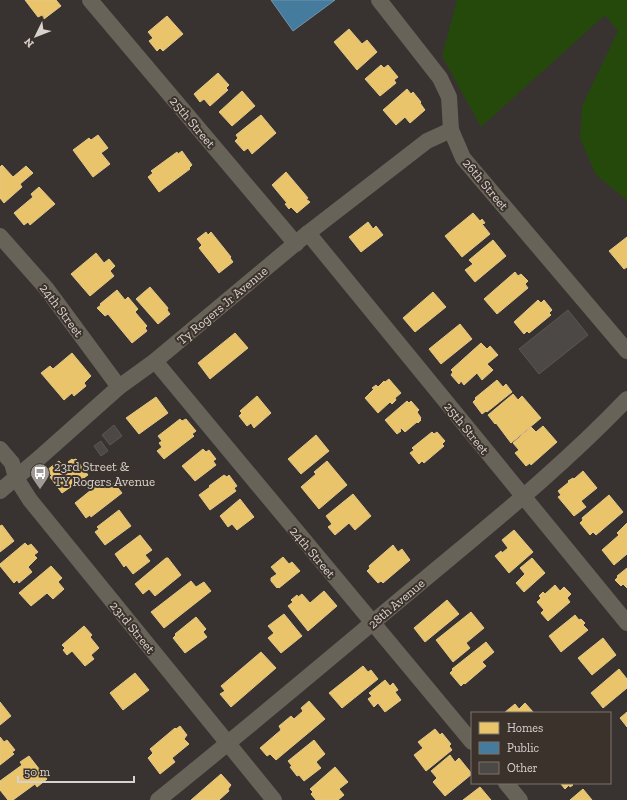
<svg xmlns="http://www.w3.org/2000/svg" width="627" height="800" viewBox="0 0 627 800" font-family="'Zilla Slab',serif">
<style>
.green{fill:#25490b}
.homes{fill:#e9c46a;stroke:#e4c888}
.public{fill:#457b9d;stroke:#7195ac}
.building{fill:#4c4845;stroke:#5b5653}
.lines{fill:none;stroke-linecap:round;stroke-linejoin:round}
.minor{stroke:#686358;stroke-width:16}
.labels{text-anchor:middle;stroke-width:4;stroke-linejoin:round;paint-order:stroke}
.street-label{font-size:13px;fill:#d8d2ce;stroke:#3c322c}
.poi-label{font-size:13px;fill:#d8d2ce;stroke:#3c322c;text-anchor:start}
</style>
<rect width="100%" height="100%" fill="#383330"/>
<polygon class="green" points="457,0 627,0 627,200 596,175 580,138 582,106 618,31 605,15 481,127 442,56"/>
<g class="homes">
<polygon points="25,0 56,0 61,6 44,19 42,15 38,17"/>
<polygon points="167,16 183,34 163,51 160,48 157,51 149,41 153,38 148,32"/>
<polygon points="349,29 362,44 367,40 377,52 357,70 334,42"/>
<polygon points="381,65 384,68 388,65 398,77 394,80 396,83 380,96 365,79"/>
<polygon points="218,73 229,85 226,88 228,90 210,106 204,99 200,102 194,94"/>
<polygon points="407,89 411,94 413,92 421,102 420,103 425,110 410,123 405,117 396,125 383,110"/>
<polygon points="242,91 255,106 232,126 219,112"/>
<polygon points="261,115 276,133 252,154 248,148 244,151 235,141 238,138 236,135"/>
<polygon points="98,135 108,148 101,153 110,164 93,177 73,150 89,138 91,140"/>
<polygon points="182,151 192,165 189,168 190,169 159,192 148,177 153,173 151,171 177,152 178,154"/>
<polygon points="2,165 13,177 26,166 33,173 20,184 22,187 4,203 0,198 0,167"/>
<polygon points="286,172 308,198 306,199 310,202 297,213 291,207 289,209 285,204 287,203 272,185"/>
<polygon points="39,187 55,204 30,225 28,222 24,225 14,213 33,197 31,194"/>
<polygon points="473,213 480,221 482,219 485,223 482,224 490,234 462,257 445,236"/>
<polygon points="368,222 373,229 376,226 383,235 361,252 349,237"/>
<polygon points="206,232 208,235 211,232 231,257 230,258 233,262 219,273 199,248 202,245 197,239"/>
<polygon points="627,237 627,267 624,269 609,251"/>
<polygon points="493,240 506,256 475,282 465,270 473,264 469,260"/>
<polygon points="96,253 104,263 109,259 115,266 110,271 114,276 90,296 71,274"/>
<polygon points="515,272 518,276 521,274 528,281 525,284 528,288 497,314 484,299"/>
<polygon points="150,287 168,308 167,310 170,314 158,324 136,299"/>
<polygon points="117,290 125,300 128,297 138,309 135,312 147,326 145,328 147,331 132,343 108,314 105,316 97,308 101,305 100,304"/>
<polygon points="433,292 446,307 415,332 403,318"/>
<polygon points="538,300 541,303 544,300 552,310 549,313 551,315 529,333 527,331 524,334 514,322"/>
<polygon points="460,324 472,339 441,364 429,349"/>
<polygon points="235,333 248,348 210,379 198,363"/>
<polygon points="481,343 487,349 490,346 498,355 487,364 493,370 482,380 477,373 464,385 461,381 459,384 451,375 453,372 451,370"/>
<polygon points="72,353 91,376 84,383 86,386 74,396 72,393 64,400 41,373 50,366 53,369"/>
<polygon points="389,379 401,393 395,398 396,400 392,404 390,402 378,413 365,398 374,389 372,388 376,385 378,387 384,381 385,382"/>
<polygon points="497,380 503,387 506,384 512,392 487,412 486,411 482,414 473,402 476,399 475,398"/>
<polygon points="513,394 518,400 522,396 541,418 511,443 496,423 495,424 488,415"/>
<polygon points="257,396 271,413 254,428 251,423 247,426 239,416 242,413 240,411"/>
<polygon points="156,397 168,413 139,434 126,418"/>
<polygon points="407,401 409,403 411,401 419,410 417,412 421,418 420,419 421,420 418,423 417,422 405,432 401,428 400,430 401,431 397,434 385,420"/>
<polygon points="180,419 182,421 186,419 196,431 192,434 194,436 164,459 157,451 162,447 159,443 162,441 158,436"/>
<polygon points="543,426 557,442 531,465 530,463 526,466 515,453 519,450 513,443 531,427 536,432"/>
<polygon points="432,432 434,434 437,432 445,441 442,444 444,446 424,463 422,461 419,464 410,453 414,450 412,448"/>
<polygon points="316,435 329,451 301,474 288,459"/>
<polygon points="203,449 206,452 209,450 216,459 213,461 216,465 195,481 182,466"/>
<polygon points="72,459 73,460 76,459 88,475 62,493 50,477 52,476 47,470 59,461 64,467 69,463 68,462"/>
<polygon points="327,461 347,485 319,509 301,487 316,474 314,472"/>
<polygon points="583,471 597,488 581,501 586,507 574,516 558,497 561,495 558,491 569,482 568,481 573,478 574,479"/>
<polygon points="224,475 227,477 229,475 237,486 234,488 236,491 210,510 199,495 210,487 209,486"/>
<polygon points="101,482 106,489 114,483 122,493 91,517 90,515 86,518 75,503"/>
<polygon points="353,494 371,516 355,530 349,523 335,535 328,527 332,524 326,516"/>
<polygon points="609,495 623,512 596,535 593,532 590,535 580,523 583,520 582,518"/>
<polygon points="240,499 254,517 237,530 232,524 228,527 220,516"/>
<polygon points="119,510 131,526 105,545 95,532 99,529 97,527"/>
<polygon points="627,523 627,554 614,565 602,550 619,535 617,533"/>
<polygon points="2,525 14,541 0,552 0,526"/>
<polygon points="514,530 533,552 509,573 495,556 501,551 502,553 508,548 502,540"/>
<polygon points="140,535 152,550 145,555 150,561 133,574 126,565 124,567 115,554"/>
<polygon points="25,543 28,546 31,544 38,552 34,555 37,558 28,567 32,572 19,583 17,580 14,583 0,566 0,564"/>
<polygon points="393,545 398,552 402,549 410,560 383,583 381,581 378,583 367,571 370,568 369,566"/>
<polygon points="283,557 289,564 292,562 300,571 279,588 278,587 277,588 271,581 271,578 277,574 271,567"/>
<polygon points="166,558 168,558 181,575 155,596 149,589 143,594 135,584"/>
<polygon points="532,558 545,573 524,592 516,583 525,574 520,568"/>
<polygon points="51,566 62,578 58,582 64,589 53,599 47,593 31,606 19,593"/>
<polygon points="627,568 627,588 623,584 621,586 615,580 618,577 617,576"/>
<polygon points="191,581 196,587 204,582 211,591 164,628 151,612"/>
<polygon points="555,585 560,591 564,587 571,594 567,598 570,602 548,621 541,613 544,610 537,602 541,598 539,596 543,592 545,594"/>
<polygon points="324,591 337,606 308,631 288,606 293,602 291,600 297,595 298,597 302,594 310,603"/>
<polygon points="447,600 459,614 425,642 414,628"/>
<polygon points="471,612 484,628 466,643 470,648 453,662 436,640"/>
<polygon points="284,614 302,636 281,653 268,638 274,633 268,626"/>
<polygon points="575,615 579,620 581,619 585,623 583,625 588,630 561,652 549,636"/>
<polygon points="196,617 206,629 203,632 207,637 185,653 173,638 176,635 175,634"/>
<polygon points="84,626 92,635 90,637 99,648 91,655 94,659 85,666 72,651 67,655 63,650 65,648 62,645"/>
<polygon points="603,638 616,655 592,675 578,658"/>
<polygon points="486,642 494,652 482,662 486,666 465,684 464,683 461,686 450,673 453,670 452,669"/>
<polygon points="261,652 276,668 231,707 220,694 225,691 221,686"/>
<polygon points="363,666 368,672 371,670 378,679 342,708 329,693"/>
<polygon points="619,669 627,679 627,688 603,708 591,693"/>
<polygon points="135,673 149,690 123,710 110,693"/>
<polygon points="385,680 390,686 393,683 398,690 395,692 401,700 385,712 378,703 374,707 368,699 372,696 369,693"/>
<polygon points="309,701 325,719 276,760 270,754 267,756 260,748 281,730 279,726 291,716 294,719 303,711 301,708"/>
<polygon points="0,702 11,716 0,725"/>
<polygon points="525,703 534,713 504,713 515,704 519,709"/>
<polygon points="627,712 627,727 620,718"/>
<polygon points="180,726 187,735 184,739 189,744 172,758 175,762 160,774 148,758 153,753 150,749 175,728 176,729"/>
<polygon points="435,729 440,735 442,733 451,744 449,746 452,750 426,771 414,755 423,748 418,742"/>
<polygon points="0,737 4,742 7,740 15,750 12,752 14,754 0,765"/>
<polygon points="314,740 325,754 316,762 321,768 304,781 299,775 297,776 290,767 292,766 288,761"/>
<polygon points="450,755 455,762 459,758 472,774 445,796 433,782 437,778 431,771"/>
<polygon points="29,756 47,779 37,787 35,784 13,800 8,800 0,790 0,781 22,765 20,762"/>
<polygon points="335,767 348,782 339,789 344,795 338,800 316,800 311,794 313,792 310,789"/>
<polygon points="221,774 231,785 228,789 229,791 219,800 191,800"/>
<polygon points="560,783 571,783 573,785 570,787 569,785 565,789"/>
<polygon points="480,787 491,800 463,800"/>
<polygon points="583,789 592,800 570,800"/>
</g>
<polygon class="public" points="271,0 335,0 293,31"/>
<g class="building">
<polygon points="568,310 588,335 539,374 519,349"/>
<polygon points="114,425 122,436 110,445 102,435"/>
<polygon points="101,441 108,451 101,456 94,446"/>
</g>
<g class="lines">
<g class="minor">
<polyline points="90,0 296,244"/>
<polyline points="379,0 440,78 449,97 451,130 463,158 627,351"/>
<polyline points="308,233 627,623"/>
<polyline points="0,236 46,288 119,387"/>
<polyline points="155,361 472,742"/>
<polyline points="0,449 12,463 16,478 30,500 274,800"/>
<polyline points="0,491 37,460 119,387 155,361 308,233 427,141 451,130"/>
<polyline points="506,783 520,800"/>
<path d="M158,800C244,731 329,659 414,588C487,527 561,468 627,399"/>
</g>
</g>
<defs>
<symbol id="bus-pin" viewBox="-11 -11 22 30"><path d="M0 17L-7.5 6A9.5 9.5 0 1 1 7.5 6Z" fill="#a09a97" stroke="#3c322c"/><path d="M-5-6H5V4H4V6H2V4H-2V6H-4V4H-5ZM-3.5-4V0h7V-4ZM-3.5 1.2v1.5H-2V1.2ZM2 1.2v1.5H3.5V1.2Z" fill="#fff"/></symbol>
</defs>
<g fill-rule="evenodd">
<use href="#bus-pin" x="29" y="462" width="22" height="30"/>
</g>
<g class="labels">
<g class="street-label">
<text transform="translate(193 122) rotate(50)" y="5">25th Street</text>
<text transform="translate(486 184) rotate(50)" y="5">26th Street</text>
<text transform="translate(222 305) rotate(-40)" y="5">Ty Rogers Jr Avenue</text>
<text transform="translate(62 310) rotate(53)" y="5">24th Street</text>
<text transform="translate(467 428) rotate(51)" y="5">25th Street</text>
<text transform="translate(313 552) rotate(50)" y="5">24th Street</text>
<text transform="translate(396 603) rotate(-40)" y="5">28th Avenue</text>
<text transform="translate(133 627) rotate(51)" y="5">23rd Street</text>
</g>
<g class="poi-label">
<text x="54" y="471">23rd Street &amp;<tspan x="54" dy="15">TY Rogers Avenue</tspan></text>
</g>
</g>
<rect x="471" y="712" width="140" height="72" fill="#3c322c" stroke="#7a726d"/>
<rect x="479" y="722" width="20" height="12" fill="#e9c46a" stroke="#7a726d"/>
<text x="507" y="732" font-size="12" fill="#d8d2ce">Homes</text>
<rect x="479" y="742" width="20" height="12" fill="#457b9d" stroke="#7a726d"/>
<text x="507" y="752" font-size="12" fill="#d8d2ce">Public</text>
<rect x="479" y="762" width="20" height="12" fill="#4c4845" stroke="#7a726d"/>
<text x="507" y="772" font-size="12" fill="#d8d2ce">Other</text>
<g transform="translate(36 36) rotate(227)" stroke="#3c322c" stroke-width="3" paint-order="stroke">
<path d="M0-3L7 15L0 10L-7 15Z" fill="#d8d2ce"/>
<text y="-6" font-size="11" font-weight="bold" text-anchor="middle" fill="#d8d2ce">N</text>
</g>
<path d="M18 776v6h116v-6" fill="none" stroke="#d8d2ce" stroke-width="2"/>
<text x="24" y="776" font-size="12" fill="#d8d2ce" stroke="#3c322c" stroke-width="3" paint-order="stroke">50 m</text>
</svg>
